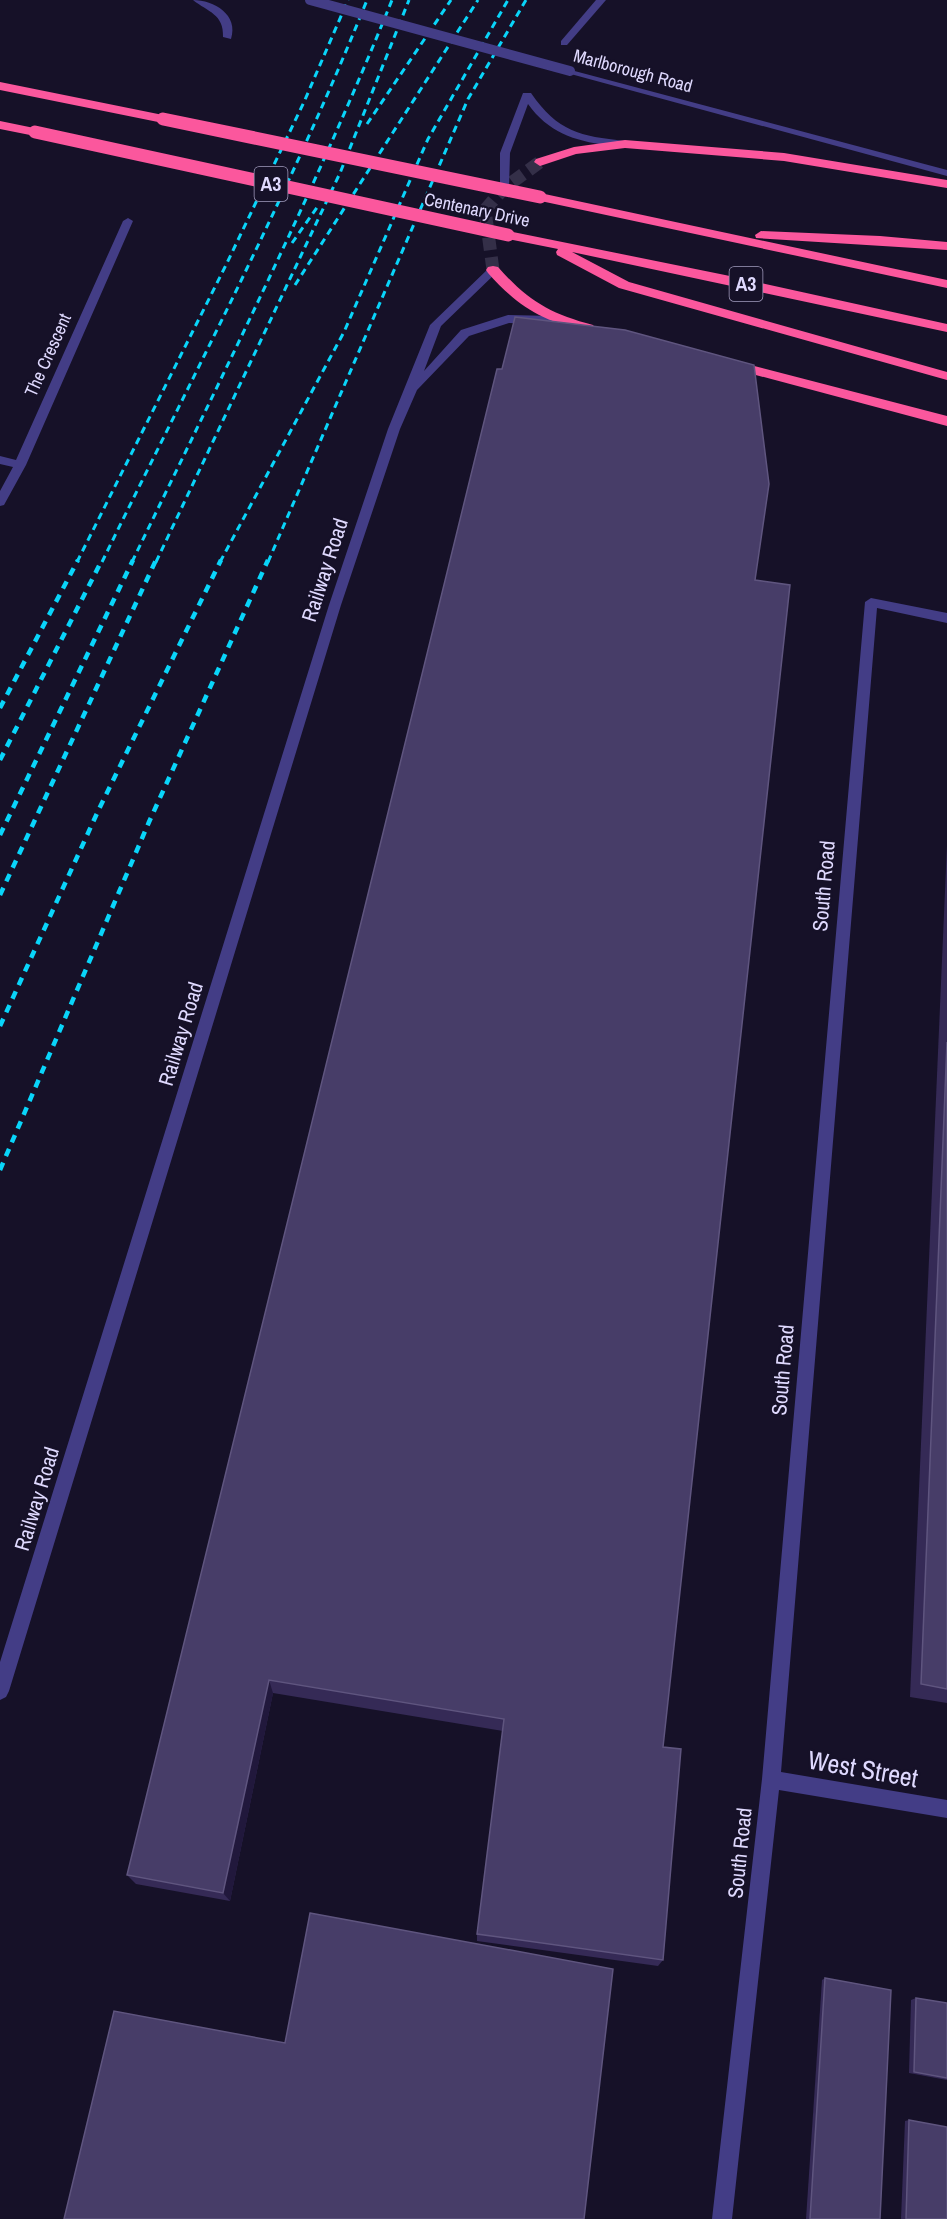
<svg xmlns="http://www.w3.org/2000/svg" width="947" height="2219" viewBox="0 0 947 2219" font-family="'Archivo Narrow',sans-serif">
<style>
.lines{fill:none;stroke-linecap:round;stroke-linejoin:round}
.highway-tunnel{stroke:#342f48;stroke-width:13;stroke-dasharray:13 7;stroke-linecap:butt}
.lane{fill:#433d86;fill-rule:evenodd}
.street{fill:#433d86;fill-rule:evenodd}
.highway{fill:#fb579d;fill-rule:evenodd}
.rail-far1{stroke:#09d5fa;stroke-width:3;stroke-dasharray:7 5;stroke-linecap:butt}
.rail{stroke:#09d5fa;stroke-width:4.5;stroke-dasharray:8 7;stroke-linecap:butt}
.street-bridge{stroke:#433d86;stroke-width:10}
.highway-bridge{stroke:#fb579d;stroke-width:13}
.wall{fill:#352a56}
.shaded-wall{fill:#21183c}
.building{fill:#473d68;stroke:#5f557f;stroke-width:1.5}
.labels{text-anchor:middle;stroke-width:4.5;stroke-linejoin:round;paint-order:stroke}
.far-street-label{font-size:18px;fill:#dfd9fe;stroke:#161128}
.shield{fill:#161128;stroke:#a39dbe;stroke-width:1.5}
.shield-label{font-size:20px;font-weight:bold;fill:#dfd9fe}
.street-label{font-size:21px;fill:#dfd9fe;stroke:#161128}
.near-street-label{font-size:26px;fill:#dfd9fe;stroke:#161128}
</style>
<rect width="100%" height="100%" fill="#161128"/>
<g class="lines">
<polyline class="highway-tunnel" points="493,270 485,210 504,188 540,162"/>
<g class="lane">
<polygon points="596,0 606,0 567,45 561,45 561,41"/>
<path d="M523,93H531C558,132 580,136 625,141L630,144C624,149 615,146 607,145C574,141 548,132 528,104L510,153L509,188L500,190V153Z"/>
<polygon points="493,267 498,270 497,272 441,326 424,371 461,330 508,315 553,316 559,320 553,324 509,323 469,336 417,390 400,429 341,605 9,1691 6,1697 0,1700 0,1662 329,605 388,429 430,325 489,268"/>
<polygon points="871,598 947,613 947,623 877,608 781,1772 947,1800 947,1818 779,1790 732,2219 712,2219 762,1779 865,602"/>
</g>
<g class="street">
<path d="M193,0C214,0 239,15 231,39L223,37C224,14 208,12 193,0Z"/>
<polygon points="567,69 947,170 947,176 567,73"/>
<polygon points="128,218 133,221 26,465 4,505 0,506 0,491 13,467 0,464 0,456 16,460 123,221"/>
</g>
<g class="highway">
<polygon points="0,82 163,115 169,119 163,123 0,90"/>
<polygon points="0,121 39,129 41,132 35,136 0,129"/>
<polygon points="625,140 784,153 947,180 947,188 784,161 625,148 576,154 540,166 534,162 536,159 574,147"/>
<polygon points="540,193 947,280 947,288 536,200 534,197"/>
<polygon points="508,231 725,275 947,324 947,332 572,252 629,282 947,372 947,380 619,288 557,255 556,252 558,249 503,238 502,235"/>
<polygon points="761,231 880,236 947,242 947,250 756,238 755,235"/>
<path d="M493,266L498,267C527,300 550,314 593,325L595,328L588,332C543,321 519,308 488,273L486,270L488,267Z"/>
<polygon points="731,360 947,416 947,426 726,367 724,364 726,361"/>
</g>
<g class="rail-far1">
<polyline points="367,124 451,0"/>
<polyline points="292,243 318,206"/>
<polyline points="295,285 478,0"/>
<polyline points="77,562 226,265 304,102 348,0"/>
<path d="M102,562C193,376 290,192 367,0"/>
<path d="M132,562C222,376 315,191 392,0"/>
<polyline points="156,562 340,173 409,0"/>
<polyline points="220,562 344,332 428,139 508,0"/>
<polyline points="268,562 468,99 526,0"/>
</g>
<g class="rail">
<polyline points="0,708 78,560"/>
<polyline points="0,760 102,560"/>
<polyline points="0,835 133,560"/>
<polyline points="0,895 156,560"/>
<polyline points="0,1026 99,809 221,560"/>
<polyline points="0,1170 149,822 268,560"/>
</g>
<polyline class="street-bridge" points="310,0 570,71"/>
<g class="highway-bridge">
<polyline points="163,119 540,197"/>
<polyline points="35,132 508,235"/>
</g>
</g>
<g class="wall">
<polygon points="755,580 663,1747 663,1960 658,1966 477,1941 477,1934 503,1731 273,1693 230,1901 136,1884 127,1875"/>
<polygon points="947,845 947,1703 910,1697"/>
<polygon points="825,1978 880,2219 806,2219 822,1980"/>
<polygon points="916,1998 947,2003 947,2080 909,2073 911,2000"/>
<polygon points="909,2120 947,2219 901,2219 905,2121"/>
</g>
<polygon class="shaded-wall" points="269,1680 273,1693 230,1901 223,1893"/>
<g class="building">
<polygon points="515,317 625,330 754,365 769,484 755,580 790,585 663,1747 681,1749 663,1960 477,1934 504,1719 269,1680 223,1893 127,1875 497,369 502,369"/>
<polygon points="947,1042 947,1689 921,1684"/>
<polygon points="310,1913 613,1969 584,2219 64,2219 114,2011 285,2043"/>
<polygon points="825,1978 891,1990 880,2219 810,2219"/>
<polygon points="916,1998 947,2003 947,2078 914,2072"/>
<polygon points="909,2120 947,2127 947,2219 906,2219"/>
</g>
<g class="labels">
<g class="far-street-label">
<text transform="translate(633 71) rotate(15)" y="6">Marlborough Road</text>
<text transform="translate(477 210) rotate(12)" y="6">Centenary Drive</text>
<text transform="translate(48 355) rotate(-66)" y="6">The Crescent</text>
</g>
<g class="shield">
<rect x="254.5" y="167" width="33" height="34" rx="4.5"/>
<rect x="729.5" y="267" width="33" height="34" rx="4.5"/>
</g>
<g class="shield-label">
<text x="271" y="191">A3</text>
<text x="746" y="291">A3</text>
</g>
<g class="street-label">
<text transform="translate(325 570) rotate(-72)" y="7">Railway Road</text>
<text transform="translate(824 886) rotate(-85)" y="7">South Road</text>
<text transform="translate(181 1034) rotate(-73)" y="7">Railway Road</text>
<text transform="translate(783 1370) rotate(-85)" y="7">South Road</text>
<text transform="translate(37 1499) rotate(-73)" y="7">Railway Road</text>
<text transform="translate(740 1853) rotate(-84)" y="7">South Road</text>
</g>
<g class="near-street-label">
<text transform="translate(863 1769) rotate(10)" y="9">West Street</text>
</g>
</g>
</svg>
